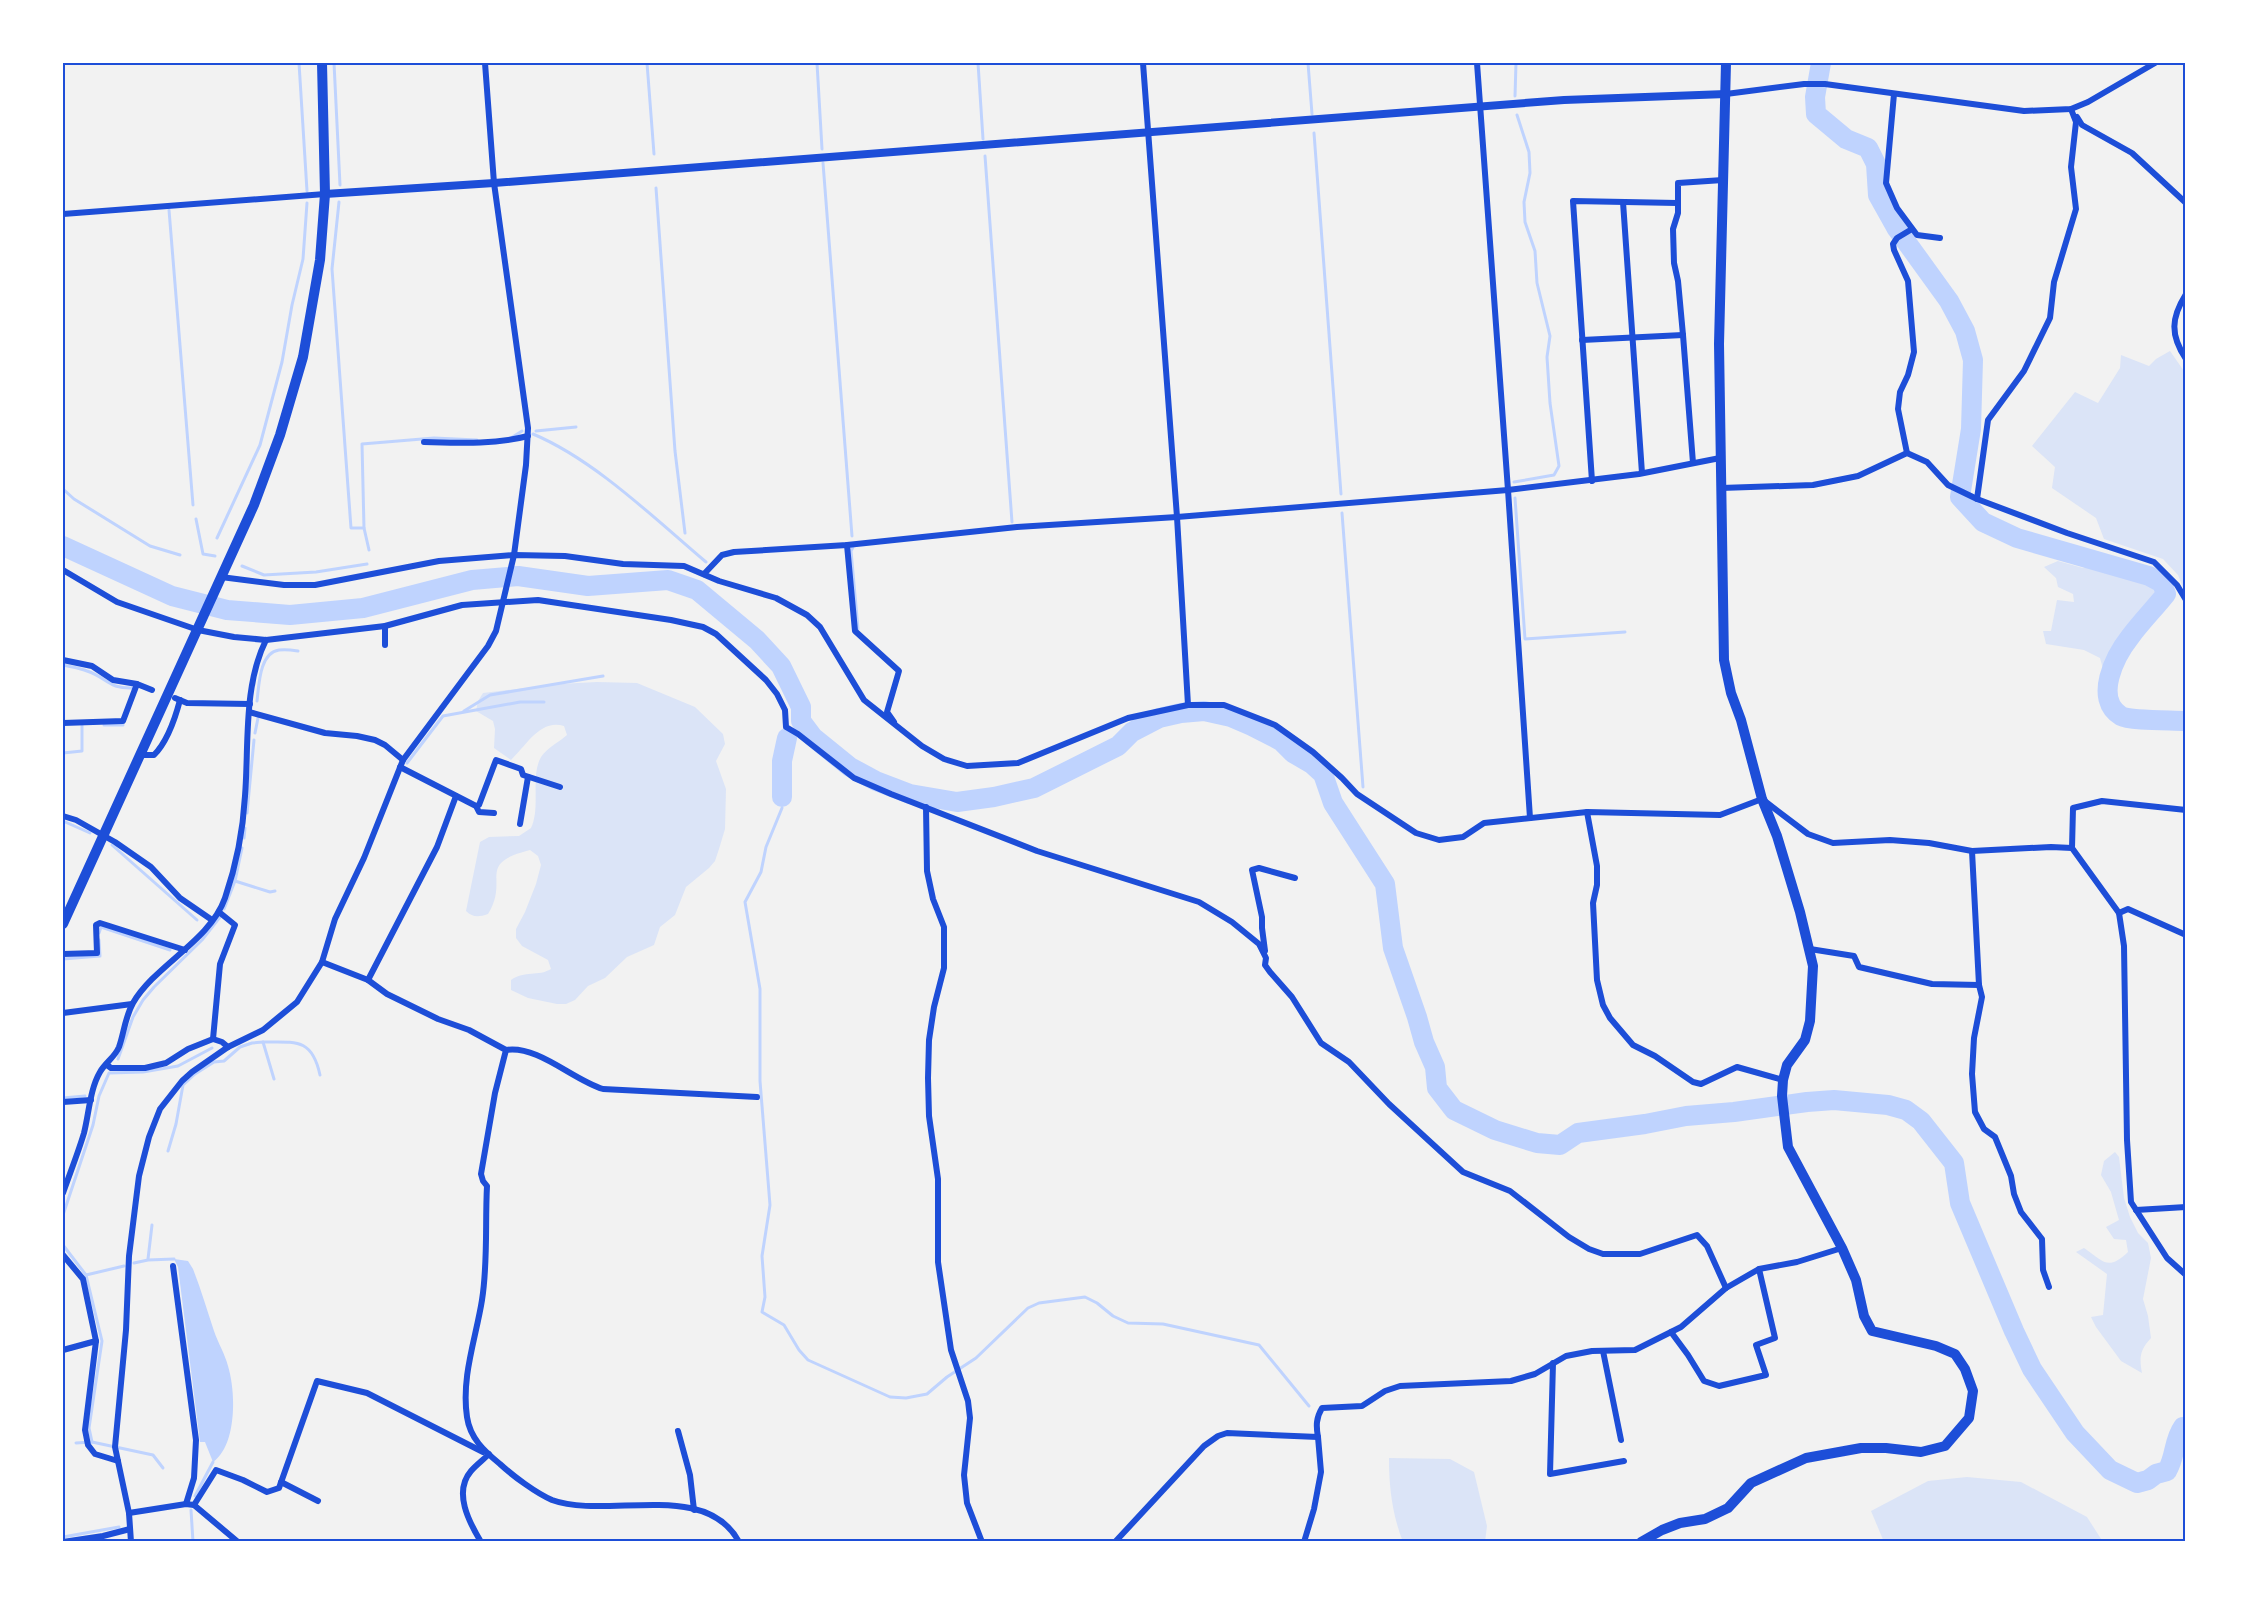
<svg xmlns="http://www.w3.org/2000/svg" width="2249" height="1605" viewBox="0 0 2249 1605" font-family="'PT Serif',serif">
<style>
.green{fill:#dbe4f7}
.water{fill:#bfd3fe}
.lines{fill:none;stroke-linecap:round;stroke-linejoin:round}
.stream{stroke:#bfd3fe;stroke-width:3}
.river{stroke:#bfd3fe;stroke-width:20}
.minor{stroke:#1d4ed8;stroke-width:6}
.tertiary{stroke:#1d4ed8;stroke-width:8}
.primary{stroke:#1d4ed8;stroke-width:10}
.trunk{stroke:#1d4ed8;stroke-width:10}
.neatline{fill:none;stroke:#1d4ed8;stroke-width:2}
</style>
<rect width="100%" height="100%" fill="#f2f2f2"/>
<g class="green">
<polygon points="2170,351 2186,374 2186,595 2178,575 2163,559 2104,539 2096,518 2052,488 2055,467 2032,446 2075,392 2098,403 2120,368 2121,355 2149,366 2156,359"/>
<polygon points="2058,561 2083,568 2095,564 2149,579 2160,584 2161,594 2113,655 2107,671 2104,673 2100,658 2084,650 2046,644 2043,631 2051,631 2057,600 2074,602 2073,594 2058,587 2056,578 2044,567"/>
<path d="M597,682L637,683L695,707L723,734L725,744L716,761L726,789L725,829L719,849L715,861L709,868L686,887L675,915L660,927L654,945L627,957L605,978L588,986L575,1000L566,1004H557L528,998L511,990V980C525,970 538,977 551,969L548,960L522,946L516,938V929L525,912L536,884L541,865L538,856L530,850C475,864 510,879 488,914C479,917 473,918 466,911L480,842L489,837L519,836L531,828C541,807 530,776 541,757C548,747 558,743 567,735L564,726C540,719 527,745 511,760L494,748L495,729L493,721L476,711L478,701L483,693L559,684Z"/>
<path d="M2115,1152L2119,1157L2124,1198L2130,1217L2138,1233L2148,1243L2151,1258L2143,1299L2148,1316L2151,1338C2140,1350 2139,1357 2142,1373L2121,1361L2096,1327L2091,1317L2103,1315L2107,1274L2076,1252L2084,1248C2104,1262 2108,1271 2128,1252L2126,1240L2114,1239L2106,1227L2119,1220L2111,1192L2101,1175L2104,1161Z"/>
<path d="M1389,1458L1450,1459L1474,1472L1487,1526L1485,1542H1403C1392,1514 1389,1487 1389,1458Z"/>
<polygon points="1967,1477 2021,1482 2087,1517 2103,1542 1884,1542 1871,1511 1928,1481"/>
</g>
<path class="water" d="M174,1259L188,1261L193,1269C201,1289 207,1310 214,1331C218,1343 225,1354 228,1366C236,1392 237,1445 213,1462L205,1442H200L178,1267Z"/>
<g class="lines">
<g class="stream">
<polyline points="299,63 307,191"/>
<polyline points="334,63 340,185"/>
<polyline points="647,63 654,154"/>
<polyline points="817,63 822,149"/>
<polyline points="978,63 983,139"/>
<polyline points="1308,63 1312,114"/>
<polyline points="1515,96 1516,63"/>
<polyline points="1314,133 1341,494"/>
<polyline points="985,156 1012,522"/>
<polyline points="823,163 852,536"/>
<polyline points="656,188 675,451 685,533"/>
<polyline points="339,202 332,269 351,528 364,528 369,550"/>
<polyline points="169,210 193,505"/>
<polyline points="536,431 576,427"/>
<path d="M533,434C595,460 655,519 706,562"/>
<polyline points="511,438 522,431"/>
<polyline points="1514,482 1554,475 1559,466 1550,403 1547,357 1550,336 1537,283 1535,251 1525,222 1524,202 1530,173 1529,152 1517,115"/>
<polyline points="63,489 74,499 150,546 180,555"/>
<polyline points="1515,498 1525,639 1625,632"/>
<polyline points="1342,513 1363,787"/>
<polyline points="196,519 203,554 215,556"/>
<polyline points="364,528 362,444 434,438 477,440"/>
<polyline points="217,538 260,445 282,362 292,305 303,259 307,203"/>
<polyline points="853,547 851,551 858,629"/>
<polyline points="242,566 264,575 316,572 367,564"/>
<path d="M63,665C71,667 80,668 87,671C108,678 108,689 133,688"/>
<path d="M257,701C259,686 259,653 279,650C285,649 292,650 298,651"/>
<polyline points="464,711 490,695 603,676"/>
<polyline points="104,725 123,725"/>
<polyline points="255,733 258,718"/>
<polyline points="63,753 82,751 82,725"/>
<polyline points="407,763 443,716 520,702 544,702"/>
<polyline points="782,808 766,847 761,872 745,902 760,989 760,1081 770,1205 762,1256 765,1297 762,1312 784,1325 799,1350 808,1360 890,1397 906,1398 927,1394 947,1377 976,1358 1028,1308 1039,1303 1085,1297 1097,1303 1113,1316 1128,1323 1163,1324 1259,1345 1309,1406"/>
<polyline points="247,813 254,740"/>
<polyline points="63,821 90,833"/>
<polyline points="244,838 245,828"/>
<polyline points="112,845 197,920"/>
<polyline points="235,881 270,892 275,891"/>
<polyline points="224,909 235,881 242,848"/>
<polyline points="99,933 101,927 170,950"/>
<polyline points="63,959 100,956 99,940"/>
<path d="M263,1042C296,1042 312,1038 320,1075"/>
<polyline points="118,1059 133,1017 143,1000 154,987 202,940 220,917"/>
<polyline points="63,1098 85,1096"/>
<polyline points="168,1151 176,1124 183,1085 195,1074 214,1062 224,1061 240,1047 252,1043 263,1042 274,1079"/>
<polyline points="63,1215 93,1125 99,1096 109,1073 143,1072 178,1066 212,1048"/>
<polyline points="63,1245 86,1275 102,1341 89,1428 92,1442"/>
<polyline points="148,1259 152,1225"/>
<polyline points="134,1263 148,1260 174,1259"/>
<polyline points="86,1275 124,1266"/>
<polyline points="76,1443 92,1442 153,1455 163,1468"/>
<polyline points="195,1496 213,1462"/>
<polyline points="191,1510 193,1542"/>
<polyline points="63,1537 119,1527"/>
</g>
<g class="river">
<path d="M1821,63L1815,97L1816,114L1846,139L1868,148L1876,164L1878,195L1897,229L1949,301L1965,331L1973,360L1971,429L1960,497L1983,522L2017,538L2149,576L2162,583L2166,594C2154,609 2141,622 2130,637C2115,656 2093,699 2121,716C2130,721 2173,720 2186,721"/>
<path d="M63,546L172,596L227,610L290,615L363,608L472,580L518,576L588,586L668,580L697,590L757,640L781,666L801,707V721L813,737L850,767L876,781L910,794L957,802L994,797L1034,788L1118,746L1132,732L1159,718L1181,713L1204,711L1231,717L1252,726L1281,741L1293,753L1312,764L1323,774L1333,803L1385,884L1393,948L1417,1017L1424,1042L1435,1067L1437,1088L1454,1110L1495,1130L1537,1143L1560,1145L1578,1133L1645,1124L1686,1116L1734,1112L1807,1102L1834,1100L1888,1105L1906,1110L1921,1121L1954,1163L1960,1203L2014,1331L2032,1369L2075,1433L2110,1470L2137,1483L2148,1480L2156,1474L2167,1471C2176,1456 2173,1441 2183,1427H2186"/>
<polyline points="782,797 782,761 787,738"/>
</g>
<g class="minor">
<polyline points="1143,63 1177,517 1188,705"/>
<polyline points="1477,63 1508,490 1530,818"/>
<polyline points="1726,94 1804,84 1825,84 2024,111 2071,109 2088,102 2155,63"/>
<polyline points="1894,94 1886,183 1897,208 1917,235 1940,238"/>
<polyline points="2077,117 2082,125 2132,153 2186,203"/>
<polyline points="1623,202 1642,473"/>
<polyline points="63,214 325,194"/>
<path d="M2186,294C2171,318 2170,335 2186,359"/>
<polyline points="1582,340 1683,335"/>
<path d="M424,442C459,443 493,445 528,436"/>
<polyline points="1907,453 1898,409 1900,392 1908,375 1914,352 1908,281 1894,250 1893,244 1897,238 1912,229"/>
<polyline points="1693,463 1683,335 1678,281 1674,263 1673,229 1678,213 1678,183 1723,180"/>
<polyline points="1592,481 1573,201 1677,203"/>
<polyline points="1721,488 1813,485 1858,476 1907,453 1927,462 1948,485 1977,499 2067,533 2154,562 2177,585 2186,600"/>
<polyline points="1977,499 1988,420 2024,371 2050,318 2054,282 2076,209 2071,167 2076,122 2071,109"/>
<polyline points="847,545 855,631 899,671 887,712 894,722"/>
<polyline points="63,570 117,602 198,630 234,637 266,640 385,626 462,605 538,600 671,620 703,627 716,634 766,680 777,694 785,710 786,727 798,734 854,778 891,794 1037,851 1199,902 1232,922 1259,944 1266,958 1265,965 1270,972 1292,997 1321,1043 1349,1062 1389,1104 1463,1172 1510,1191 1569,1237 1589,1249 1603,1254 1640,1254 1697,1235 1707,1246 1726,1288"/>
<polyline points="704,574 722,555 734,552 847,545 1017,527 1177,517 1508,490 1639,474 1720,458"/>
<polyline points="221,577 284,585 315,585 439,561 514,555 565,556 623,564 684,566 719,581 776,598 807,615 820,627 864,700 922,746 944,759 967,766 1018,763 1128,718 1188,705 1224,705 1275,725 1313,752 1342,778 1357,794 1416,833 1439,840 1463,837 1484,823 1587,812 1720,815 1762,799 1808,834 1833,843 1890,840 1929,843 1972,851 2051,847 2072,848"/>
<polyline points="385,626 385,645"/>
<polyline points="63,660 92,666 113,680 137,684 152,690"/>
<polyline points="175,698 187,703 250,704"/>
<polyline points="249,712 325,733 357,736 375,740 385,745 403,760"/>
<polyline points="63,723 123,721 137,684"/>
<path d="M141,755H154C168,741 175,719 180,700"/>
<polyline points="400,767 476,806 479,812 494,813"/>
<polyline points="476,806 479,805 496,760 521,769 523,775 560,787"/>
<polyline points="926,807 927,871 933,899 944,927 944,968 934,1007 929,1040 928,1078 929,1116 938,1179 938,1262 951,1350 968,1401 970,1418 964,1475 967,1503 982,1542"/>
<polyline points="2186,810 2102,801 2073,808 2072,848 2119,913 2124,946 2127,1140 2131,1202 2167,1258 2186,1275"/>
<polyline points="1587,812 1597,866 1597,885 1593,903 1597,980 1603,1005 1610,1018 1633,1045 1655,1056 1693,1082 1701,1084 1737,1067 1783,1080"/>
<polyline points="63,816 76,820 115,842 151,867 180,898 212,920"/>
<polyline points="520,824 528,777"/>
<polyline points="1972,851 1979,985 1982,997 1974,1038 1972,1074 1975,1112 1984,1129 1995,1137 2011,1176 2014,1194 2021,1212 2042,1239 2043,1270 2049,1287"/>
<polyline points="219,912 235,925 220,964 213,1039 222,1042 228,1047"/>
<polyline points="2119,913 2128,909 2186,935"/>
<polyline points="1810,949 1854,956 1859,967 1932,984 1979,985"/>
<polyline points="1265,951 1262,928 1262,917 1252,870 1259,868 1295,878"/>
<polyline points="63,954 97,953 96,925 100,923 185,950"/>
<path d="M322,962L368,980L387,994L438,1019L469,1030L506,1050L495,1093L481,1174L483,1181L487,1186C485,1223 488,1263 482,1300C476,1338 461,1377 467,1417C470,1438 484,1451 500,1464C513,1476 536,1493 552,1500C606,1520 706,1479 739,1542"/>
<polyline points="368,980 437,847 456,796"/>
<polyline points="63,1013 132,1004"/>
<path d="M506,1050C538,1045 573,1080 603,1089L757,1097"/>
<polyline points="107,1065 111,1068 145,1068 166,1063 188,1049 213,1039"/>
<polyline points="63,1102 91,1100"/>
<path d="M63,1193C70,1173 78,1153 84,1133C89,1113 90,1089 100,1072C105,1063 115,1057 119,1047C124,1033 125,1017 133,1003C155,965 210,941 225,898C236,866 243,831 245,796C249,746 243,686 266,640"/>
<polyline points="2136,1210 2186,1207"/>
<polyline points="63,1255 83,1279 96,1341 85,1430 88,1445 95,1454 118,1461"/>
<polyline points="173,1266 196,1440 194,1478 186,1504"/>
<polyline points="1671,1332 1688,1355 1704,1381 1719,1386 1766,1375 1756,1345 1775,1338 1759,1269"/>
<polyline points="63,1350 96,1341"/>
<polyline points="1603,1351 1621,1440"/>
<polyline points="1553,1363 1550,1474 1624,1461"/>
<polyline points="678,1431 690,1475 694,1510"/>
<polyline points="281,1482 318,1501"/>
<polyline points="194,1505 216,1470 243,1480 267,1492 279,1488 317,1381 367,1393 483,1452"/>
<polyline points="129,1513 186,1504 194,1505 238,1542"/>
<polyline points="63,1542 103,1536 130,1529"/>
<polyline points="131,1542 129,1513 115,1447 126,1330 129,1256 139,1176 149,1137 160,1109 182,1081 192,1072 228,1047 263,1030 297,1002 322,962 335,919 364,858 403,760 488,646 496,631 514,555 526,465 528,428 494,183 485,63"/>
<path d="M481,1542C469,1522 453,1492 471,1471C476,1465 483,1460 489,1454"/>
<path d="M1115,1542L1204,1446L1218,1436L1227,1433L1318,1437C1316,1426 1316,1418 1322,1408L1362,1406L1385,1391L1400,1386L1511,1381L1535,1374L1566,1356L1592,1351L1635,1350L1681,1327L1726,1288L1759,1269L1797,1262L1842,1248"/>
<polyline points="1304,1542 1314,1509 1321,1472 1318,1437"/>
</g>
<polyline class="tertiary" points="325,194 494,183 1564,100 1726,94"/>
<polyline class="primary" points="1641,1542 1662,1530 1680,1523 1705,1519 1728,1508 1751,1483 1806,1458 1861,1448 1886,1448 1921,1452 1945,1446 1969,1418 1973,1391 1965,1369 1955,1354 1936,1346 1872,1331 1864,1316 1856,1280 1842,1248 1788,1147 1782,1096 1783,1080 1787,1065 1805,1040 1810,1021 1813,966 1800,912 1777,836 1762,799 1741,720 1731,693 1724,660 1719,344 1726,63"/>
<polyline class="trunk" points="63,924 254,505 280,435 303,357 320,260 325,194 322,63"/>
</g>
<rect width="2249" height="1605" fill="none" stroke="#ffffff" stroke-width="129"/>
<rect x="64" y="64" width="2120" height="1476" class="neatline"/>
</svg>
